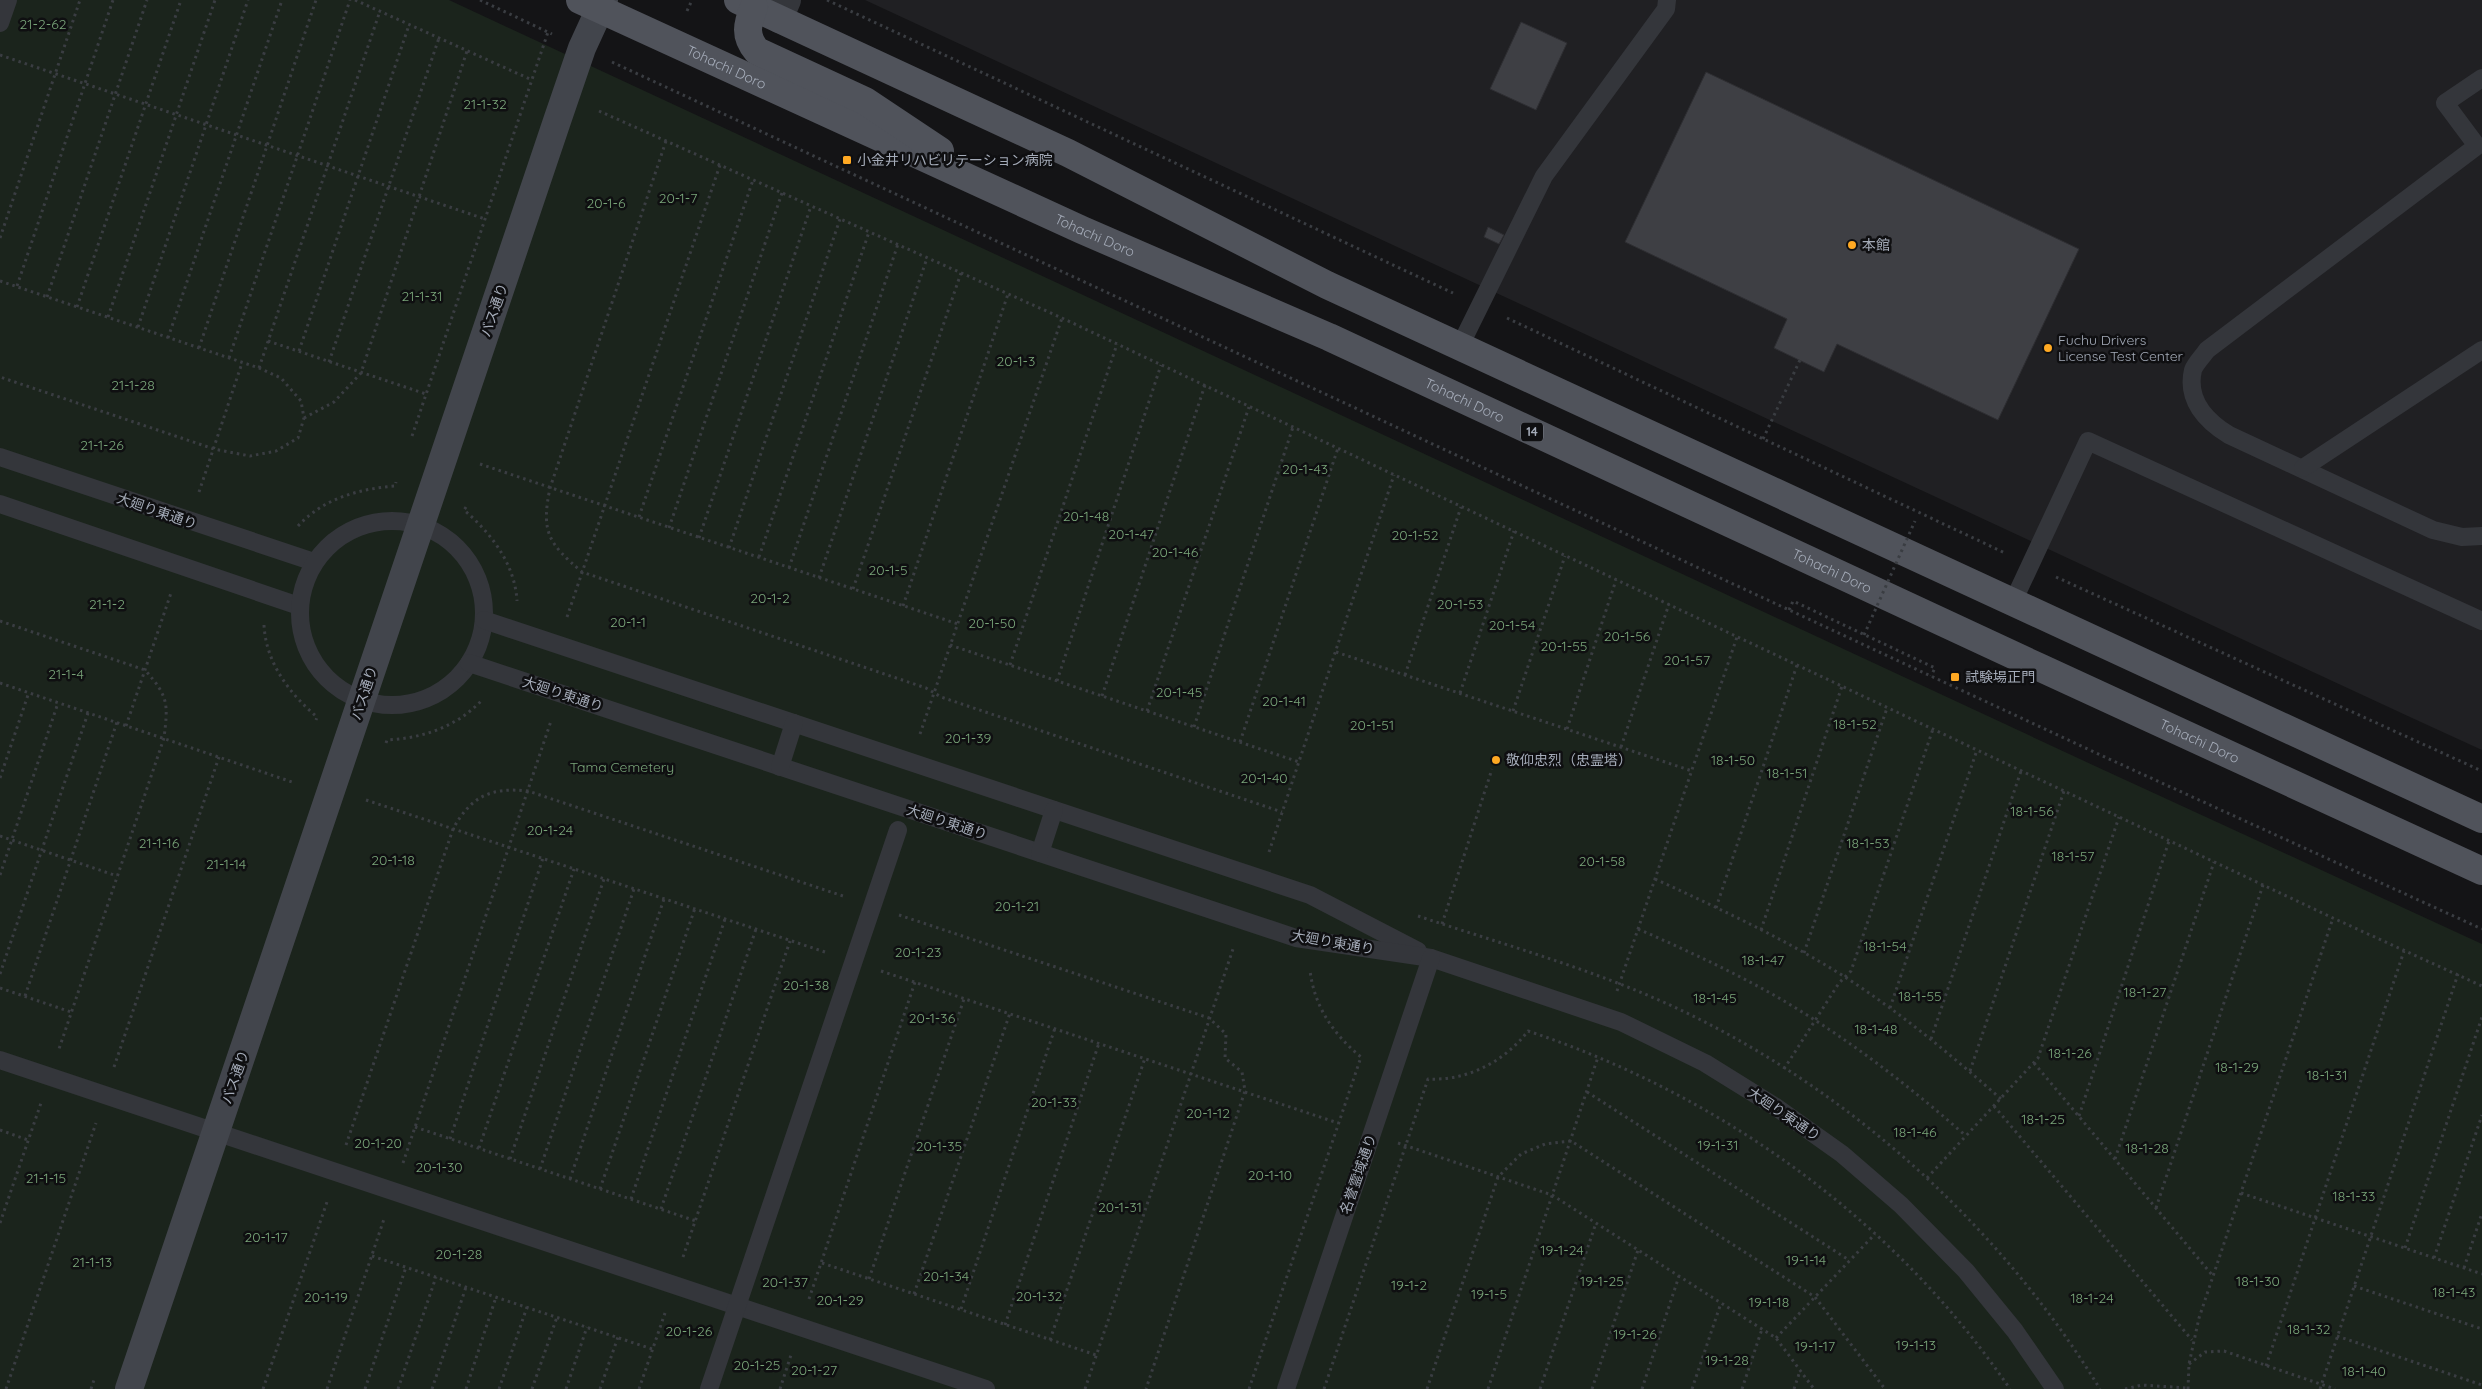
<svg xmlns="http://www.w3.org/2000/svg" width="2482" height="1389" viewBox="0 0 2482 1389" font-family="Quicksand,'Noto Sans JP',sans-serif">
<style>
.built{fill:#202023}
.green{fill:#1b241c}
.building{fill:#3e3f44;stroke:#2e2e32}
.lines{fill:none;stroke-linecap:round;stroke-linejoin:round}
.path{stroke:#3a3d42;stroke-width:3;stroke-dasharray:2.5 4;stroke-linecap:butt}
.lane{stroke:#34363b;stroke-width:18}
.street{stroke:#34363b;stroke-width:28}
.secondary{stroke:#42454c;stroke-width:28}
.primary{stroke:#50535b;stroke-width:28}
.path-bridge{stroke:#3a3d42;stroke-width:3;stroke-dasharray:2.5 4;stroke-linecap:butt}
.poi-dot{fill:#ffa923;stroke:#0f0f11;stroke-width:2}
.labels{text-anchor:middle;stroke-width:5;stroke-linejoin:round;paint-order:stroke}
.shield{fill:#0f0f11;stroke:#777c86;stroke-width:1}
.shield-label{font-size:12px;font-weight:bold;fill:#a4abb8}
.park-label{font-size:14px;fill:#79a579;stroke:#0f0f11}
.street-label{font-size:14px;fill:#a4abb8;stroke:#0f0f11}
.poi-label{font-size:14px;fill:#a4abb8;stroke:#0f0f11;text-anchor:start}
</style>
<rect width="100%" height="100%" fill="#141416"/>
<polygon class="built" points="865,0 2482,0 2482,750 2410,717"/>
<polygon class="green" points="0,0 449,0 2095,766 2482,944 2482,1389 0,1389"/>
<g class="building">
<polygon points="1521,22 1567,43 1536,110 1490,89"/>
<polygon points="1706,72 2079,249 1998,420 1837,344 1824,372 1774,348 1787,319 1625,242"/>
<polygon points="1488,227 1504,235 1499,244 1484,237"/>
</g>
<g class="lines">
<g class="path">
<polyline points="355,0 532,80"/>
<polyline points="480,0 552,34"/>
<polyline points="827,0 1453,293"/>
<polyline points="687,11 692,0"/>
<polyline points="0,55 485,219"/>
<polyline points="612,62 2107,758 2482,929"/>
<polyline points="599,111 1062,318 2333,918 2482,986"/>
<path d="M666,141L550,488C541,532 548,543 582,572L926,688L941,697L1282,812"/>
<polyline points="0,238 80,0"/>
<polyline points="0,281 259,368 281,378 301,401 304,418 298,438 276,451 250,456 214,449 0,377"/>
<polyline points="17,286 113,0"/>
<polyline points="47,297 147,0"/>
<polyline points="77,307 181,0"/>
<polyline points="108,317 215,0"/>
<polyline points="1507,318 2005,553"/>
<polyline points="138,327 248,0"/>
<polyline points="168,338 282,0"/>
<polyline points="268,341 426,394"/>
<polyline points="199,348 316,0"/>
<polyline points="299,351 409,25"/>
<polyline points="229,358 350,0"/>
<polyline points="329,362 439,38"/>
<polyline points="259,368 380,11"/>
<polyline points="304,418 334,402 361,373 467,51"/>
<polyline points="412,436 548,32"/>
<polyline points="1763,439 1800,360"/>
<polyline points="480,464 958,624"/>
<polyline points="199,492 242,363"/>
<path d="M466,507L464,510C491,533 515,564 517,601"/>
<polyline points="639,517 753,180"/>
<path d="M298,526C324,498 359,489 395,486L396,482"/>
<polyline points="669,528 782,193"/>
<polyline points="699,538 811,206"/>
<polyline points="729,548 840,219"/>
<polyline points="759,557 869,232"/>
<polyline points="789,568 898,244"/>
<polyline points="2056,577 2482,771"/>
<polyline points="819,578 927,258"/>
<polyline points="853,589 961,273"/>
<polyline points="903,606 1008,294"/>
<polyline points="1789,610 1793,601 1935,668 1931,676"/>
<polyline points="567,617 720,165"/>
<path d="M0,621L145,670C169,697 168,704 164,738L59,1049"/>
<path d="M264,625C266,663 289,693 317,717L316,720"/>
<polyline points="950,645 1299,762"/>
<polyline points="1336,652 1692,771"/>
<polyline points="1010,665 1117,344"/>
<polyline points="1405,675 1461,507"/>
<polyline points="1057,681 1161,365"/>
<polyline points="0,683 295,783"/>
<polyline points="1460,693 1514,531"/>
<polyline points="1102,696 1205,385"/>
<polyline points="1147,711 1249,407"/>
<polyline points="1513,711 1565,556"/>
<polyline points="126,726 171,593"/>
<polyline points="1194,727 1293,427"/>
<polyline points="1567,729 1616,580"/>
<polyline points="920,734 1062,318"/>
<polyline points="1240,742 1338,448"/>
<path d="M386,743L387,740C423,738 457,727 483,699"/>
<polyline points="1621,747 1669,604"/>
<polyline points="0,778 29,692"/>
<polyline points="366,800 825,952"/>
<polyline points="0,836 117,876"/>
<polyline points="1269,852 1394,475"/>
<polyline points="0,875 58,703"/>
<path d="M1655,879C1720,909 1785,939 1845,977C1901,1013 1951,1055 2001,1099"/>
<polyline points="1716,908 1797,665"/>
<polyline points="899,915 1209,1018 1226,1034 1225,1058 1242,1072 1245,1091 1146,1389"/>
<path d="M1418,916C1511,947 1607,973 1695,1017C1860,1099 2004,1232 2100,1389"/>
<polyline points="1442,924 1492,769"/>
<path d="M1638,929C1684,949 1729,970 1772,994C1842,1034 1906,1083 1966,1136"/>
<polyline points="1761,930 1842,686"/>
<polyline points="1804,953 1887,708"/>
<polyline points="881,971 1338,1123"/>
<polyline points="0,974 88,713"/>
<polyline points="0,988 71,1012"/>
<polyline points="1617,991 1737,637"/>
<polyline points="25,996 117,722"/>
<polyline points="1890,1008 1977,750"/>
<polyline points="1931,1039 2021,771"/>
<polyline points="2034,1063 2213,1276"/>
<polyline points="114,1067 219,757"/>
<polyline points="1784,1069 1839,983 1851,971 1933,729"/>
<polyline points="1970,1071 2064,791"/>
<polyline points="1587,1092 1849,1260"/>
<polyline points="1994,1106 2192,1340"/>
<polyline points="2079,1116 2169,841"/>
<polyline points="415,1127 696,1221"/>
<polyline points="0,1130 28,1140"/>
<polyline points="450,1139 543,858"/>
<polyline points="1398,1143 1552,1195 1776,1338 1814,1389"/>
<path d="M346,1145L453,829C471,796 491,787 528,791L846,897"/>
<polyline points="479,1148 574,869"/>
<polyline points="510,1159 604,879"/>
<polyline points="2115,1159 2214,862"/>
<polyline points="403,1163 551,721"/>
<polyline points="540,1169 634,889"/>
<polyline points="1927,1178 2038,1058 2119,817"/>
<polyline points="570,1179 664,899"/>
<polyline points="600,1189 695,908"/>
<polyline points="2241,1193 2482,1274"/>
<polyline points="631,1199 725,919"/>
<polyline points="2156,1208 2263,885"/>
<polyline points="661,1209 756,929"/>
<polyline points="0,1223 41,1103"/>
<polyline points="2405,1248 2482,1017"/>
<polyline points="372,1256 652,1349"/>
<polyline points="683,1257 790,941"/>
<polyline points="2434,1258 2482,1115"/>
<polyline points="822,1263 1096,1355"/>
<polyline points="2464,1268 2482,1213"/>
<polyline points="869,1279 964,999"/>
<polyline points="2354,1286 2482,1329"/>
<polyline points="914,1294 1010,1013"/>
<polyline points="809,1299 915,982"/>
<polyline points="961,1309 1055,1028"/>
<polyline points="1005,1325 1099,1043"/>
<polyline points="2337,1336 2482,1385"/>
<polyline points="1776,1338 1875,1234"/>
<polyline points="1050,1340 1145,1058"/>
<polyline points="2189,1364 2205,1352 2224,1351 2335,1389"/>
<polyline points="2266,1366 2404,951"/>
<polyline points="6,1389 96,1123"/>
<polyline points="91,1389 94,1380"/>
<polyline points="263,1389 328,1199"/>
<polyline points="327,1389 384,1219"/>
<polyline points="365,1389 406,1267"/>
<polyline points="398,1389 436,1277"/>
<polyline points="432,1389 466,1287"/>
<polyline points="466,1389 496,1297"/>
<polyline points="499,1389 527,1307"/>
<polyline points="532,1389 557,1317"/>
<polyline points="566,1389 587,1327"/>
<polyline points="600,1389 618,1337"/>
<polyline points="639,1389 665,1313"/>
<polyline points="780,1389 791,1355"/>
<polyline points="1085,1389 1233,949"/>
<path d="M1249,1389L1361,1057C1333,1034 1314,1006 1310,970"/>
<path d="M1324,1389L1428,1079C1467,1081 1504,1062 1528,1031C1721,1095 1895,1220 2010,1389"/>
<polyline points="1427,1389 1498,1177 1521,1154 1545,1144 1571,1141 1815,1297 1885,1389"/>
<polyline points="1488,1389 1598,1057"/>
<polyline points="1540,1389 1596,1223"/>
<polyline points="1592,1389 1638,1250"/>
<polyline points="1642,1389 1679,1276"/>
<polyline points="1692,1389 1721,1303"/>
<polyline points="1742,1389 1762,1329"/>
<polyline points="1794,1389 1800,1371"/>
<polyline points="2125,1389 2142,1385 2187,1388"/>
<polyline points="2188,1389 2189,1364 2199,1318 2333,918"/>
<polyline points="2320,1389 2458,974"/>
</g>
<g class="lane">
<polyline points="0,23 8,0"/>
<path d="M2482,78L2445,103L2477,146L2207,350C2203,356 2195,364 2193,370C2186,400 2206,421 2229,435L2433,530L2462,537L2482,536"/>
<polyline points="1460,346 1544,176 1666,9 1667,0"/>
<polyline points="0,457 314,562"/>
<polyline points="2303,468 2482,350"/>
<polyline points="0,504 299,606"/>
<circle cx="392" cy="613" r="92"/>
<polyline points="2012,604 2088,441 2482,621"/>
<polyline points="484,620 1310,895 1418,951"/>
<polyline points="469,663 1296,938 1431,958 1621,1022 1705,1063 1776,1107 1842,1154 1901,1205 1966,1271 2015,1331 2055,1389"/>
<polyline points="780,767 794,723"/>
<polyline points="1040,853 1054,810"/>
<polyline points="0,1060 986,1389"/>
<polyline points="709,1389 898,830"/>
<polyline points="1286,1389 1431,958"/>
</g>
<polyline class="street" points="779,19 787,0"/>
<polyline class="secondary" points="129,1389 557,121 582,48 604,0"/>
<g class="primary">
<path id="s1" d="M580,0L1082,230L1329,337L2041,668L2482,871"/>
<polyline points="738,0 1068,153 1327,285 2482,819"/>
<path d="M754,7C747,24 744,36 757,51L865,101L940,151"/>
</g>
<polyline class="path-bridge" points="1864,635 1915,521"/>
</g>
<g class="poi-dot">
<rect x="842" y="155" width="10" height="10" rx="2.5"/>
<circle cx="1852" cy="245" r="5"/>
<circle cx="2048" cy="348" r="5"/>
<rect x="1950" y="672" width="10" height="10" rx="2.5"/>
<circle cx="1496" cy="760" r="5"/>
</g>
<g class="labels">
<rect class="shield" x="1521" y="422.5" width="22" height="19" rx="4"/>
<g class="shield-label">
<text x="1532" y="436">14</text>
</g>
<g class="park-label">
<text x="43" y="29">21-2-62</text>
<text x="485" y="109">21-1-32</text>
<text x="678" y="203">20-1-7</text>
<text x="606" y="208">20-1-6</text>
<text x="422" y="301">21-1-31</text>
<text x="1016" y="366">20-1-3</text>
<text x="133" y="390">21-1-28</text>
<text x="102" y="450">21-1-26</text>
<text x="1305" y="474">20-1-43</text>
<text x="1086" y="521">20-1-48</text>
<text x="1131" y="539">20-1-47</text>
<text x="1415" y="540">20-1-52</text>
<text x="1175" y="557">20-1-46</text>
<text x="888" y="575">20-1-5</text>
<text x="770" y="603">20-1-2</text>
<text x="107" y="609">21-1-2</text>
<text x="1460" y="609">20-1-53</text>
<text x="628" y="627">20-1-1</text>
<text x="992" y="628">20-1-50</text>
<text x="1512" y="630">20-1-54</text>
<text x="1627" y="641">20-1-56</text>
<text x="1564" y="651">20-1-55</text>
<text x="1687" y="665">20-1-57</text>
<text x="66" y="679">21-1-4</text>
<text x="1179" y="697">20-1-45</text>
<text x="1284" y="706">20-1-41</text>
<text x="1855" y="729">18-1-52</text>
<text x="1372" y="730">20-1-51</text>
<text x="968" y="743">20-1-39</text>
<text x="1733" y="765">18-1-50</text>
<text x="622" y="772">Tama Cemetery</text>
<text x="1787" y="778">18-1-51</text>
<text x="1264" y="783">20-1-40</text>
<text x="2032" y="816">18-1-56</text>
<text x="550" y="835">20-1-24</text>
<text x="159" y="848">21-1-16</text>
<text x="1868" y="848">18-1-53</text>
<text x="2073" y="861">18-1-57</text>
<text x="393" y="865">20-1-18</text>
<text x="1602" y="866">20-1-58</text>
<text x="226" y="869">21-1-14</text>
<text x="1017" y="911">20-1-21</text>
<text x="1885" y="951">18-1-54</text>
<text x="918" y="957">20-1-23</text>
<text x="1763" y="965">18-1-47</text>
<text x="806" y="990">20-1-38</text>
<text x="2145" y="997">18-1-27</text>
<text x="1920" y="1001">18-1-55</text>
<text x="1715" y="1003">18-1-45</text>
<text x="932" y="1023">20-1-36</text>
<text x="1876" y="1034">18-1-48</text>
<text x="2070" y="1058">18-1-26</text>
<text x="2237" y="1072">18-1-29</text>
<text x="2327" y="1080">18-1-31</text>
<text x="1054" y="1107">20-1-33</text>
<text x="1208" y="1118">20-1-12</text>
<text x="2043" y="1124">18-1-25</text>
<text x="1915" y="1137">18-1-46</text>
<text x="378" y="1148">20-1-20</text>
<text x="1718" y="1150">19-1-31</text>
<text x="939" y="1151">20-1-35</text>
<text x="2147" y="1153">18-1-28</text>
<text x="439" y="1172">20-1-30</text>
<text x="1270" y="1180">20-1-10</text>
<text x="46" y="1183">21-1-15</text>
<text x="2354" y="1201">18-1-33</text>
<text x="1120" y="1212">20-1-31</text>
<text x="266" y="1242">20-1-17</text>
<text x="1562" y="1255">19-1-24</text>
<text x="459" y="1259">20-1-28</text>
<text x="1806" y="1265">19-1-14</text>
<text x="92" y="1267">21-1-13</text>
<text x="946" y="1281">20-1-34</text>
<text x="1602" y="1286">19-1-25</text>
<text x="2258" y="1286">18-1-30</text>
<text x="785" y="1287">20-1-37</text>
<text x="1409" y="1290">19-1-2</text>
<text x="2454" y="1297">18-1-43</text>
<text x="1489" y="1299">19-1-5</text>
<text x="1039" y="1301">20-1-32</text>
<text x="326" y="1302">20-1-19</text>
<text x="2092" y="1303">18-1-24</text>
<text x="840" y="1305">20-1-29</text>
<text x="1769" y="1307">19-1-18</text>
<text x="2309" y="1334">18-1-32</text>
<text x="689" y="1336">20-1-26</text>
<text x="1635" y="1339">19-1-26</text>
<text x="1916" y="1350">19-1-13</text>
<text x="1815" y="1351">19-1-17</text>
<text x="1727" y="1365">19-1-28</text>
<text x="757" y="1370">20-1-25</text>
<text x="814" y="1375">20-1-27</text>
<text x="2364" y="1376">18-1-40</text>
</g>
<g class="street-label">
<text dy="5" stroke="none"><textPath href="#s1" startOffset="161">Tohachi Doro</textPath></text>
<text dy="5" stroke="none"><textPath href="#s1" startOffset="566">Tohachi Doro</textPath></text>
<text transform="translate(494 310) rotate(-71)" y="5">バス通り</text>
<text dy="5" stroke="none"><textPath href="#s1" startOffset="971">Tohachi Doro</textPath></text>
<text transform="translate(157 511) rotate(19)" y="5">大廻り東通り</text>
<text dy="5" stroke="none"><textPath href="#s1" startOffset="1376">Tohachi Doro</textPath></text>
<text transform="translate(364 693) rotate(-72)" y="5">バス通り</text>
<text transform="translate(563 694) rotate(18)" y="5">大廻り東通り</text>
<text dy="5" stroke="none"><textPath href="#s1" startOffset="1781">Tohachi Doro</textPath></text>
<text transform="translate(947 822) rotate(18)" y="5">大廻り東通り</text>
<text transform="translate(1333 942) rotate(10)" y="5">大廻り東通り</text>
<text transform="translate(235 1077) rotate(-71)" y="5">バス通り</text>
<text transform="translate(1784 1114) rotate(34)" y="5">大廻り東通り</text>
<text transform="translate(1358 1174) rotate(-71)" y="5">名誉霊域通り</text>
</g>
<g class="poi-label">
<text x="857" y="165">小金井リハビリテーション病院</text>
<text x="1862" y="250">本館</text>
<text x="2058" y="345">Fuchu Drivers<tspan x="2058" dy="16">License Test Center</tspan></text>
<text x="1965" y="682">試験場正門</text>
<text x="1506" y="765">敬仰忠烈（忠霊塔）</text>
</g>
</g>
</svg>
